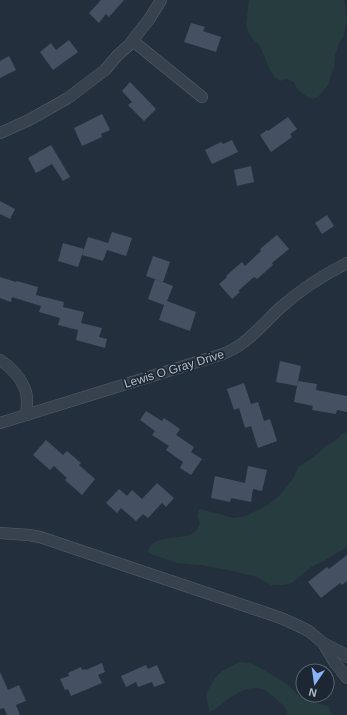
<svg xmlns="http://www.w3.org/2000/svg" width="347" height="715" viewBox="0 0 347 715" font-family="Helvetica,sans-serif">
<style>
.green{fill:#263c3f}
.building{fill:#455162}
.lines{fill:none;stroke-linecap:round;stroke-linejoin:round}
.street-casing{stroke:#565f6c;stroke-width:12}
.street{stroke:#38414e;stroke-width:11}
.labels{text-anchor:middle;stroke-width:3.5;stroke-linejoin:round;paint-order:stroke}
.street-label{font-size:12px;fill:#b4bcc9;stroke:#1d2633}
</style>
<rect width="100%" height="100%" fill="#242f3e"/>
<g class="green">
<polygon points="249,0 344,0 347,19 344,35 339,43 335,55 334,68 331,75 328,85 318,97 312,99 306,96 297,89 294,82 290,80 285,79 280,81 274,77 269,68 261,48 257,43 251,37 246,26"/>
<path d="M343,433H347V547L325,560L311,567L292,583L284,585H271L257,577L237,572L201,565L177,563L148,553C149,536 174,539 186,536C190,535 194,532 197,530L200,523C197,517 196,514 200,509L234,518L246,516L269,504L279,496L292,480L299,466L314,457L327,445L334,442Z"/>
<path d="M239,662C253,661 263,670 274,676C278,679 283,681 287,684C291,687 294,692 298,695C304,699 321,705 328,706L332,715H287C287,707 282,705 277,700C273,697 270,693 265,690C247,682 227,700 214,710L209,711L206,695L208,690L216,677L222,671Z"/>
</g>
<g class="building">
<polygon points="101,0 124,0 109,17 106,14 99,23 89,13"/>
<polygon points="191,23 205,27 203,31 221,37 216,52 184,42"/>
<polygon points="69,40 78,52 53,70 40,52 51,43 56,50"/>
<polygon points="9,56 16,70 0,78 0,61"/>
<polygon points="130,82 156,109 144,121 128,105 132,102 122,91"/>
<polygon points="102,114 110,130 101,134 102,137 82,146 74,128"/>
<polygon points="288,117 297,129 290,134 292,137 271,152 260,135 267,130 268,131"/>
<polygon points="232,140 238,152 212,164 205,150 221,142 223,144"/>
<polygon points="51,145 70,177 63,181 52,164 36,173 28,158"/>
<polygon points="251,166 254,182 237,186 234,170"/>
<polygon points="0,201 15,209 10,219 0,214"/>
<polygon points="327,215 334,226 322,234 315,223"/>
<polygon points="112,232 132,238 126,256 107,250 103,261 82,255 88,237 108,243"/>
<polygon points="277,235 289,249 272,263 273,265 257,279 254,277 238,291 240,292 232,299 219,284 227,277 226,276 242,262 245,266 261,251 260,249"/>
<polygon points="63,243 84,249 78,267 58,261"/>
<polygon points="153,256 170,262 163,282 146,276"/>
<polygon points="0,277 16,282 17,281 38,287 36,295 64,302 63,307 84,312 81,323 102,328 99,337 107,339 105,348 76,340 78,330 58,325 60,318 39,312 41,306 12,297 11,302 0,298"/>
<polygon points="155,279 173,286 167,301 196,312 190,331 159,320 164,305 148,299"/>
<polygon points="280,361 301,366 297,386 276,382"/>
<polygon points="298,381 317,384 316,390 347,396 347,412 337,410 336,414 312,410 313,406 294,402"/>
<polygon points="244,383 251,404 258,402 264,421 270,419 277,441 258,448 251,426 245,428 239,408 234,410 227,389"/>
<polygon points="146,411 162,421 164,418 180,429 176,435 194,447 191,452 202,459 191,475 180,468 183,462 166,450 169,446 152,435 155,431 140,420"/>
<polygon points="46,440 63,455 67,451 81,463 79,465 95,479 82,495 65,480 67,478 54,466 50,470 33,455"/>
<polygon points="248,466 267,470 262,491 253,489 251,502 231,498 230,502 211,498 215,476 245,483"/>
<polygon points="157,483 174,498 166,507 162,503 148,518 143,514 136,521 121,508 117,513 106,503 119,489 127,496 132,490 142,499"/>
<polygon points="347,555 347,581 342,585 340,583 321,598 308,582 327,567 329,569"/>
<polygon points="102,663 105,672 98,675 102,683 71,696 68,689 65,690 60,679 69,676 68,673 81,667 82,670 85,669 86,670"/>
<polygon points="146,665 148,669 157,665 165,683 154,687 152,682 138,687 136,682 126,687 121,676"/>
<polygon points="0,672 8,690 19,685 26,701 16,705 20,715 7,715 4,708 0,709"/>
</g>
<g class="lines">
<defs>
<g id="street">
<polyline points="133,41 202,97"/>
<polyline points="0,133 29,120 68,98 105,70 117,56 129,45 150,18 161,0"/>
<path d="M0,360C11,367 22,379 26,392C28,399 26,408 27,415"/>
<path d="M0,423L223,354C230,351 238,347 244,342C257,332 268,319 280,308C300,290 323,275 347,263"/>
<polyline points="0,533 29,535 40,537 281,618 290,622 309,631 323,643 341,652 347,657"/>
<polyline points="323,643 333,660 347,678"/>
</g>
</defs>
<use href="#street" class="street-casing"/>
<use href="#street" class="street"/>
</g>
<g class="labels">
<g class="street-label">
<text transform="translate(174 369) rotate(-17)" y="4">Lewis O Gray Drive</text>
</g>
</g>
<g transform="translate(315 683) rotate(193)"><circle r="19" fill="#1d2633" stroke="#59626f"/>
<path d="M0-3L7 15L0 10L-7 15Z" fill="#8ab4f8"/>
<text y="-6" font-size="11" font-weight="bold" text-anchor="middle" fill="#b4bcc9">N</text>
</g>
</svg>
